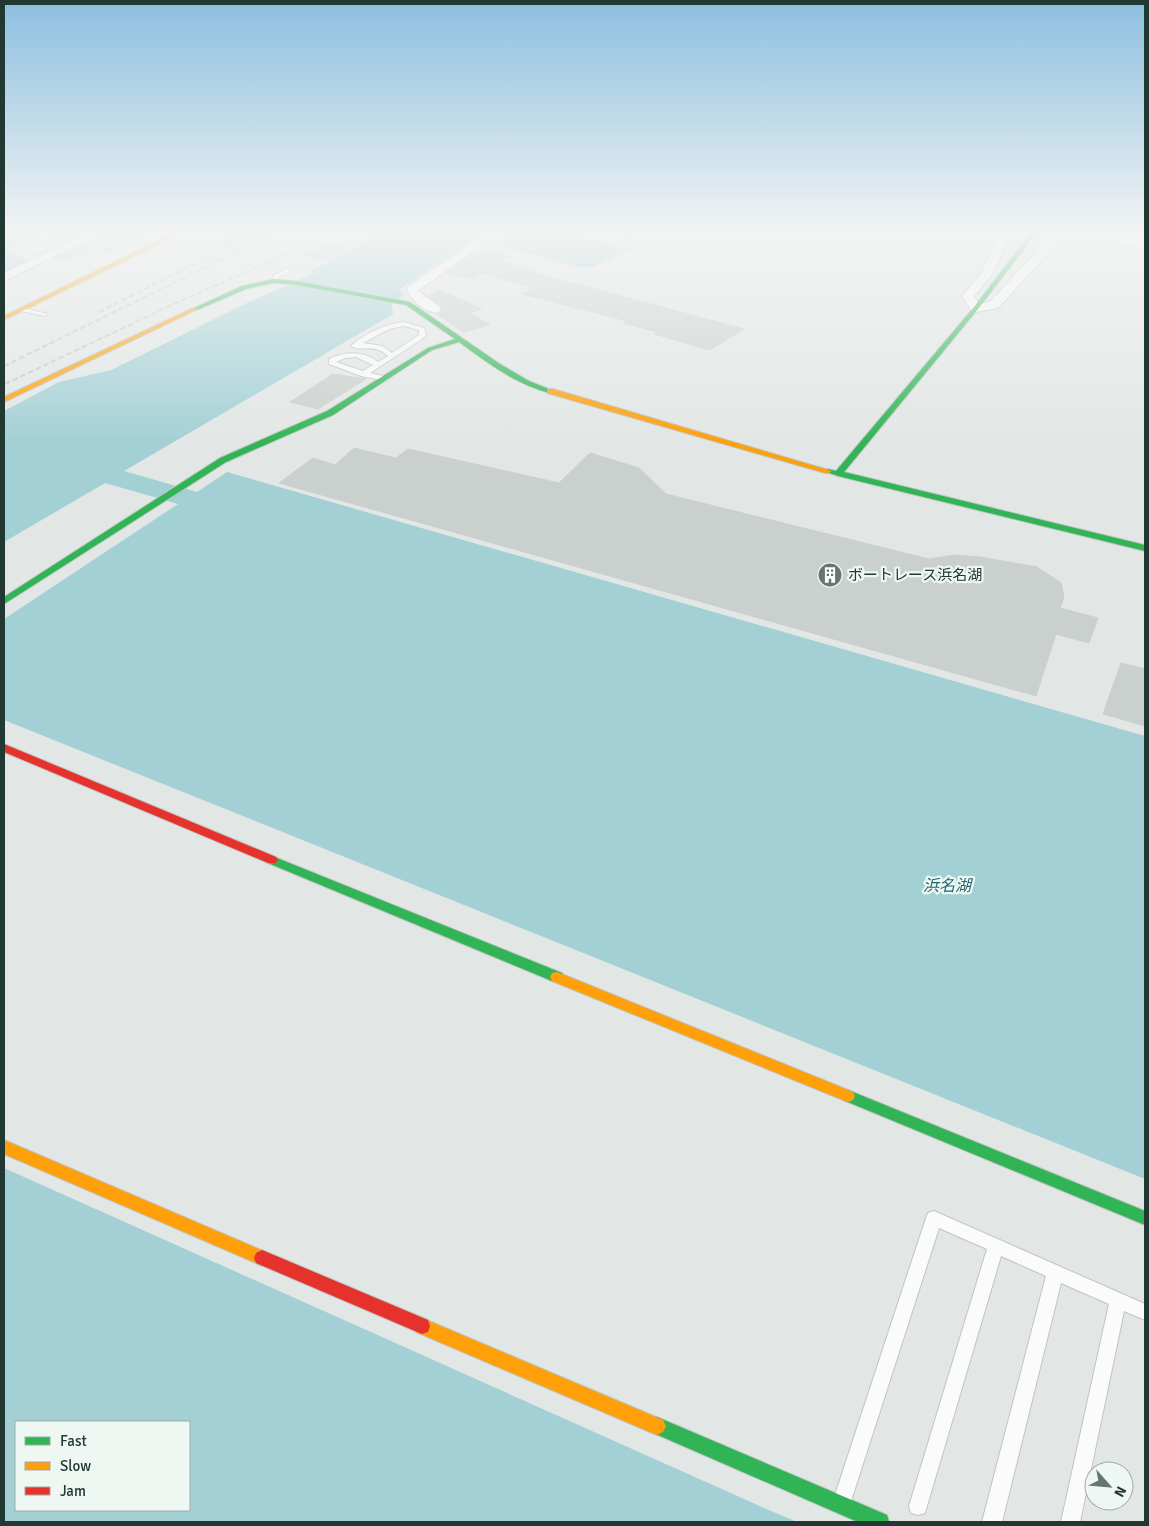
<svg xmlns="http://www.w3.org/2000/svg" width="1149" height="1526" viewBox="0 0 1149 1526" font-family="Signika,'Noto Sans JP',sans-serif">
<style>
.water{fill:#a3d0d5;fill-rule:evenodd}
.building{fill:#cad0cd;stroke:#cbd0ce}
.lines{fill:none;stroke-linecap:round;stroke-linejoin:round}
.lane-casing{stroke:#bfc4c2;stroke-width:2}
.street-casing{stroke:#bfc4c2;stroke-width:2}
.fast-casing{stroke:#bec5c2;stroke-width:2}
.slow-casing{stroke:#bec5c2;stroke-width:2}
.jam-casing{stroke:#bec5c2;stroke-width:2}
.path{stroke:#bfc7c5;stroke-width:2;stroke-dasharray:1 2;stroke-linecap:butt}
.lane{fill:#fbfbfb;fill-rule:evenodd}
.street{fill:#fbfbfb;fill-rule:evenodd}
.fast{fill:#30b455;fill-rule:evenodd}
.slow{fill:#ff9f0a;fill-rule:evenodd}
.jam{fill:#e5322d;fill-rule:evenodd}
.rail-far1{stroke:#c6c9c8;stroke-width:2;stroke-dasharray:5.5 3;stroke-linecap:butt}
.rail{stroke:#c6c9c8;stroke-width:2.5;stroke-dasharray:8 4;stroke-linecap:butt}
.path-bridge{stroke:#bfc7c5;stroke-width:2;stroke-dasharray:1 2;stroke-linecap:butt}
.labels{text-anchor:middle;stroke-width:4.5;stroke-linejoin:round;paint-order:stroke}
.poi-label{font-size:15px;fill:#213932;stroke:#eff7f3;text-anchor:start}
.water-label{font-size:16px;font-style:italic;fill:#1d6873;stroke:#eff7f3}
</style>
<rect width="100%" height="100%" fill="#e2e7e5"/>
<g class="water">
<polygon points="4,230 54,230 8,250 20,255 27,262 4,273"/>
<polygon points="358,230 490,230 398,290 404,294 392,305 393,314 124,471 197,492 227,472 1145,736 1145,1179 4,720 4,619 178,504 105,483 4,542 4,411 59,382 111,370 249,302 315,273 310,272 373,237 352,233"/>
<polygon points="511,230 557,230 560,231 555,234 560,236 567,233 612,244 630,232 637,233 619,246 632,249 594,267 580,267 504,247 506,246 495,243"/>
<path d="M4,1168L762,1507L797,1522H4ZM189,1422V1510H16V1422Z"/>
</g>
<g class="building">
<polygon points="69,230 89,230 36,256 35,255 52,248 49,247 53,245 41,243"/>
<polygon points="111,230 150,230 127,246 123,245 110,252 93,249 65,262 53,259"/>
<polygon points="241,230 280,230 239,251 209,246"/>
<polygon points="331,243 351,248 329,260 303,255"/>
<polygon points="487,249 509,255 497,260 534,271 532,272 744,329 710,350 654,334 657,332 623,323 627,321 522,294 533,288 482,273 473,279 445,274 470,256"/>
<polygon points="439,290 482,309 470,313 490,325 463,332 437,314 441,313 443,308 429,296"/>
<polygon points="333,374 366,379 318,409 290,402"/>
<polygon points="354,448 396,458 408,449 559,483 590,453 639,468 666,494 929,559 955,555 980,557 1037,567 1061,583 1064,597 1060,608 1098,618 1089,643 1056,634 1036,696 279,483 313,458 335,465"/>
<polygon points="1121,663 1145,669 1145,726 1103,714"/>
</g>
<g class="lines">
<defs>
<g id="lane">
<polygon points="200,230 217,230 174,238 171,236"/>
<polygon points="975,230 986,230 1008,237 1005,239"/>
<polygon points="288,268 291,270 290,271 279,277 276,282 272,282 274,275"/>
<polygon points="23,308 48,314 45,316 21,311 21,309"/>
<path d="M404,322L424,328L426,335L422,339L370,373L387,377V381L361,376L329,364V359C346,351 363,351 378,362L388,356C372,342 362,353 351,346C365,333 385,324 404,322ZM404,326L419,330V335L392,353L382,346L363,343L389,329ZM356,357L373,365L363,371L336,362L345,358Z"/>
<polygon points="934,1211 1145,1304 1145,1320 1124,1311 1080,1522 1061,1522 1109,1304 1061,1283 1002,1522 982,1522 1046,1276 1001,1256 927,1506 925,1513 918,1515 911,1513 909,1506 987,1249 939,1228 852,1498 850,1505 843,1507 836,1505 834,1498 926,1218 928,1213"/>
</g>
<g id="street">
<polygon points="94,230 109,230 4,281 4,273"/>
<path d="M490,230H503L419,290L421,293L439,306L441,309L439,312C428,315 410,300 407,289L409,286Z"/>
<polygon points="1002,230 1013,230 991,276 974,296 979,304 990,302 1056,230 1073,230 1145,241 1145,247 1064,236 998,308 976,312 972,311 962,296 980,275"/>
</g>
<g id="fast">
<polygon points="1033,230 1039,230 978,309 844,472 1145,545 1145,551 838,476 824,471 828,469 836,471 974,307"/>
<path d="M274,279L296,281L410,302L500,364L529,381L554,391L550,393C515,384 488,363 459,342L432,350L333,415L226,462L4,604V597L220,458L327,411L428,348L455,339L406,305L296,285L274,283L246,289L197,310L192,309L242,286Z"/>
<polygon points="272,856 562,973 564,977 562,981 557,982 552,981 268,863 266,860 268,857"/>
<polygon points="848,1090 1145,1211 1145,1225 843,1100 841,1096 843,1092"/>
<polygon points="657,1417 887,1515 889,1522 858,1522 651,1432 648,1426 651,1420"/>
</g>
<g id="slow">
<polygon points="180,230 188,230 4,320 4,316"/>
<polygon points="193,308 198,309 4,402 4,397"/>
<polygon points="547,389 553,389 832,471 828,473 825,473 547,393"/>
<polygon points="557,972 853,1092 855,1096 853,1100 848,1102 843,1100 552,981 550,977 552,973"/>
<polygon points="4,1140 268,1253 270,1258 268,1263 262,1266 256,1263 4,1154"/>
<polygon points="422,1318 663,1420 666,1426 663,1432 657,1435 416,1332 414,1326 416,1320"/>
</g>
<g id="jam">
<polygon points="4,744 276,857 278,860 276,863 268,863 4,752"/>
<polygon points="262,1250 428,1320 430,1326 428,1332 422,1334 256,1263 254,1258 256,1253"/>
</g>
</defs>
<use href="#lane" class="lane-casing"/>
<use href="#street" class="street-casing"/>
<use href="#fast" class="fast-casing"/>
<use href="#slow" class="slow-casing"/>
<use href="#jam" class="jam-casing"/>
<g class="path">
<polyline points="268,232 272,230"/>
<polyline points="301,263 316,256 309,255 350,238"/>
<polyline points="300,264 314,266 308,270"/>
</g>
<use href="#lane" class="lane"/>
<use href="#street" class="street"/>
<use href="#fast" class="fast"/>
<use href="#slow" class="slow"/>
<use href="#jam" class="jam"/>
<g class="rail-far1">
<polyline points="99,312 262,230"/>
<polyline points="4,366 281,230"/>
<polyline points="5,384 178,302 342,230"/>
</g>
<polyline class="rail" points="4,384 8,382"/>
<polyline class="path-bridge" points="325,230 354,236 350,238"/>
</g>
<linearGradient id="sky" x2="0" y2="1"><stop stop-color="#8cbfe0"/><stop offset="0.52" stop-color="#f2f4f3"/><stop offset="1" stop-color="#f2f4f3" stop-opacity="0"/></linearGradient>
<rect width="1149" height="444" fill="url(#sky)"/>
<defs>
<symbol id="building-disc" viewBox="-11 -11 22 22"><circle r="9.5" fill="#657671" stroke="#eff7f3"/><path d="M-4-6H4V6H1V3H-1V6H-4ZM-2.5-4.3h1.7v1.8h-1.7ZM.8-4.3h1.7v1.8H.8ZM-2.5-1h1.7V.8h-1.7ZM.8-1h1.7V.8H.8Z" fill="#fff"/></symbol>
</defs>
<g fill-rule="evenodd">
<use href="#building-disc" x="816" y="561" width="28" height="28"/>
</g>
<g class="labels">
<g class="poi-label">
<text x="848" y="580">ボートレース浜名湖</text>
</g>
<g class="water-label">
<text x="947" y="891">浜名湖</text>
</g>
</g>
<rect width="1149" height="1526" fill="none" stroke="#213932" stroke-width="10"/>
<rect x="15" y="1421" width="175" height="90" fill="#eff7f3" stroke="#9daba6"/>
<rect x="25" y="1437" width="25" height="8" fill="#30b455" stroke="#9daba6"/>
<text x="60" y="1446" font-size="15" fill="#213932">Fast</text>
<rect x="25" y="1462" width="25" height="8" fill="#ff9f0a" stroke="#9daba6"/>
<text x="60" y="1471" font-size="15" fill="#213932">Slow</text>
<rect x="25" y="1487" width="25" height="8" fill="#e5322d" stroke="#9daba6"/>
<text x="60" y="1496" font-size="15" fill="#213932">Jam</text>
<g transform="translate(1109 1486) rotate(117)"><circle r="24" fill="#eff7f3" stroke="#9daba6"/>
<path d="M0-4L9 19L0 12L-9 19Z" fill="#657671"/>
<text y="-8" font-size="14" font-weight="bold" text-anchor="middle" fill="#213932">N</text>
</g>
</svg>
